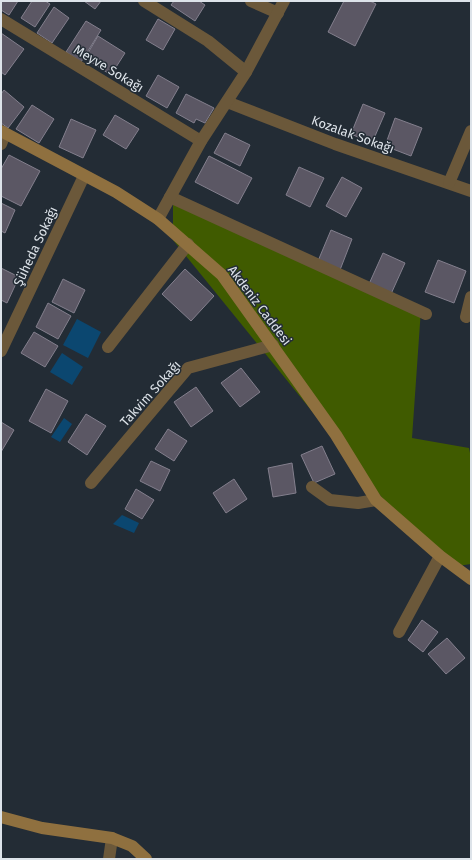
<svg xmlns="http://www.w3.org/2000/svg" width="472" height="860" viewBox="0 0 472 860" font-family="'Fira Sans',sans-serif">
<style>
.forest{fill:#405b00}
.water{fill:#0b4770}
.building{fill:#5b5764;stroke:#837f8d}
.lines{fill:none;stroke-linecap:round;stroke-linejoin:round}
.street{stroke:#6b583a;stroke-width:12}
.secondary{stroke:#8f703f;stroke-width:12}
.labels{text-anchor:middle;stroke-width:3;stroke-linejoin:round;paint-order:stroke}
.street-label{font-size:13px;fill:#dde3e9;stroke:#232c35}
</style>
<rect width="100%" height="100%" fill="#232c35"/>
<polygon class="forest" points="173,201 421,309 412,438 469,448 471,458 471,564 451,567 405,526 173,240"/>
<g class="water">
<polygon points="77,319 101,332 88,358 63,345"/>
<polygon points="62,353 83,367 72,385 50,372"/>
<polygon points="64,418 72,424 60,442 51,437"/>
<polygon points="122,515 139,523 134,533 113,524"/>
</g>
<g class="building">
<polygon points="1,1 18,1 9,15 1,10"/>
<polygon points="32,1 45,1 50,4 35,27 21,18"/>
<polygon points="84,1 101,1 95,9"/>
<polygon points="174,1 199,1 205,5 195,21 171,5"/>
<polygon points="344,1 370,1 376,4 355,46 328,32"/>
<polygon points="54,7 69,18 52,43 37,33"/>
<polygon points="158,19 175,29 163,50 146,40"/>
<polygon points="86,21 101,30 81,62 66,52"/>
<polygon points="1,33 24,49 5,75 1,72"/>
<polygon points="98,36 125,53 111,75 85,58"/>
<polygon points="158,75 179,87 167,108 146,96"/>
<polygon points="4,90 24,107 8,128 1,123 1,94"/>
<polygon points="186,94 214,108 205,123 196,119 194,123 176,113"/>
<polygon points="363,104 385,113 372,143 351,134"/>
<polygon points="32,105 54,119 39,143 16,129"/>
<polygon points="115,115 139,129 126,149 103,135"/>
<polygon points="395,118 422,128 411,156 385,146"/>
<polygon points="71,119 96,130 83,158 59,147"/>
<polygon points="225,133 250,145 240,166 214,153"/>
<polygon points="9,155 40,171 21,206 1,196 1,169"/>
<polygon points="209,156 252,178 238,204 195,182"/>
<polygon points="299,167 324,178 310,207 286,195"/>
<polygon points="342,177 362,188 346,217 326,206"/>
<polygon points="1,203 15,210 5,233 1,231"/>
<polygon points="331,230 352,239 340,270 318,261"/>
<polygon points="383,253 405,263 391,294 369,284"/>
<polygon points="438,260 466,271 454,303 425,292"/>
<polygon points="1,268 19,277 7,303 1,300"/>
<polygon points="185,269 214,296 191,321 162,294"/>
<polygon points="63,279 85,290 74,313 52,302"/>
<polygon points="48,303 71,316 58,339 36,327"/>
<polygon points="34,332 58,346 45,367 21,353"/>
<polygon points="241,368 260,392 240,407 221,383"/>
<polygon points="196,387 213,411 191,427 174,402"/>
<polygon points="46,389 68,401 51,433 29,421"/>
<polygon points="86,414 106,426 87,455 68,442"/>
<polygon points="1,422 14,430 1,452"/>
<polygon points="168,429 187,441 174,461 155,449"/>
<polygon points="322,446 335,474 314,483 301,455"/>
<polygon points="151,461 170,470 160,491 140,481"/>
<polygon points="292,463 296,493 273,497 268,468"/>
<polygon points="234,479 247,499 226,513 213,493"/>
<polygon points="136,489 154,500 142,519 125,509"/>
<polygon points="422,620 438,632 423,652 408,640"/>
<polygon points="447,638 465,658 446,674 428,654"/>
</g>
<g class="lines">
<g class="street">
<polyline points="144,1 208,41 246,72"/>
<polyline points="251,1 278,13"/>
<polyline points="1,19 201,141"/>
<polyline points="227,102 335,144 471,191"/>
<polyline points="1,144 5,134"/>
<polyline points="449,183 471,131"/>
<polyline points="170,197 426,314"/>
<polyline points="158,219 201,141 246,72 284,1"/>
<polyline points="466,317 471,297"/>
<polyline points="108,347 188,244"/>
<polyline points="1,351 84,176"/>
<polyline points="91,483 188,368 273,345"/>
<polyline points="312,487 330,500 358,503 376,500"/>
<polyline points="399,632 440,556"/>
<polyline points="109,859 112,838"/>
</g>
<g class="secondary">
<polyline points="1,131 116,192 158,219 222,275 336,435 376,500 440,556 471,579"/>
<polyline points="1,817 42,828 112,838 132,846 146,859"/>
</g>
</g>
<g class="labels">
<g class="street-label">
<text transform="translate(109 68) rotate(31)" y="5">Meyve Sokağı</text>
<text transform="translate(353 134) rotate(20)" y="5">Kozalak Sokağı</text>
<text transform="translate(35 246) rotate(-65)" y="5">Şüheda Sokağı</text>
<text transform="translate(260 305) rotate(53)" y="5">Akdeniz Caddesi</text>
<text transform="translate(150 393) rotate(-48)" y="5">Takvim Sokağı</text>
</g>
</g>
<rect width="472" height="860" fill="none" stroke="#dde3e9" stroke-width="4"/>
</svg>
